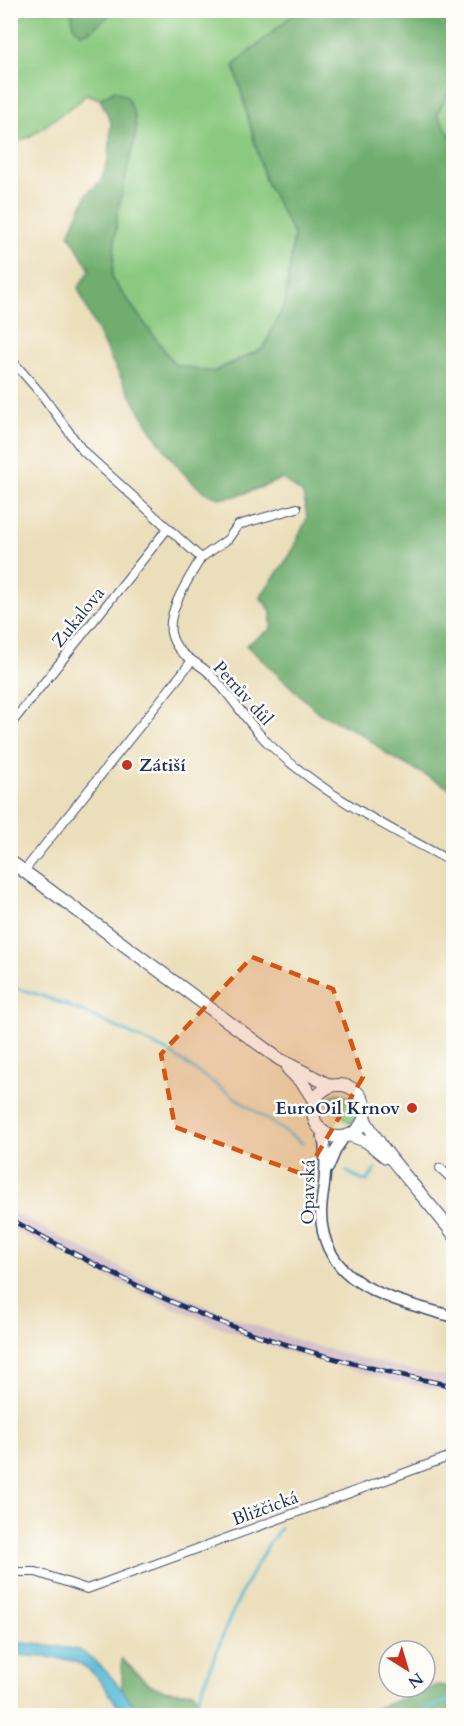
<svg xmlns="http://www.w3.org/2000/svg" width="464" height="1726" viewBox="0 0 464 1726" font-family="Cardo,serif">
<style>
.industrial{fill:#d2bdc7}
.green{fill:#8bc980;stroke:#537c6f;stroke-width:1.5}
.forest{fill:#70ad6e;stroke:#466e66;stroke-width:1.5}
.water{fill:#57bbd5;stroke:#39759a;stroke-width:1.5}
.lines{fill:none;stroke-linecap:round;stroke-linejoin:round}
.stream{stroke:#57bbd5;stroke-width:3}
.minor-casing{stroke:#3a496c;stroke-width:10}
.secondary-casing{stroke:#3a496c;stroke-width:13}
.primary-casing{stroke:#3a496c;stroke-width:14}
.minor{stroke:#fff;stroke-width:8}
.secondary{stroke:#fff;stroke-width:10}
.primary{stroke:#fff;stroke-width:12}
.rail-casing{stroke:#1b2f5e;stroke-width:5}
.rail{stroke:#fdfcf7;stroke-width:3;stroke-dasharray:9;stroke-linecap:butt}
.marked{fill:#d45514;fill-opacity:0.2;stroke:#d45514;stroke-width:4.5;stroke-dasharray:12 8;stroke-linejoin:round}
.poi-dot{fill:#c8321e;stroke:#fdfcf7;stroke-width:2}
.labels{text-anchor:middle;stroke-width:5;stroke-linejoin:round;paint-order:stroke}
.street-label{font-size:18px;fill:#1b2f5e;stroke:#fdfcf7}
.poi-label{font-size:18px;font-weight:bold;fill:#1b2f5e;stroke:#fdfcf7;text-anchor:start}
</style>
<rect width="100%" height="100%" fill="#fdfcf7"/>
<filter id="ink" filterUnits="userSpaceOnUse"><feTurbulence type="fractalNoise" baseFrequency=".0167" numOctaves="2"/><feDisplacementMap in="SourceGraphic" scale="12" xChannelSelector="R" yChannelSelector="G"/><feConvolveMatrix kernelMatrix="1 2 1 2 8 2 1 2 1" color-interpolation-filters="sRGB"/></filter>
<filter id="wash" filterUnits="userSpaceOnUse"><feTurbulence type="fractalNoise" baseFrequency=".008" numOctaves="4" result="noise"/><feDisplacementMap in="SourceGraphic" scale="24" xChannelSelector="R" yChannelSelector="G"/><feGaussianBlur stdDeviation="1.35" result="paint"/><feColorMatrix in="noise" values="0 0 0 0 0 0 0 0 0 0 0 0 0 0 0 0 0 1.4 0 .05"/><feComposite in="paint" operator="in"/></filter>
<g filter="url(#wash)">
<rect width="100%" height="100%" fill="#ebdeba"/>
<polygon class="industrial" points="11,1212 151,1283 232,1317 299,1341 354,1356 402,1368 453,1378 453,1392 398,1382 351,1369 295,1354 227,1330 145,1295 11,1228"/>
<g class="green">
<polygon points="27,11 297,11 234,66 265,180 294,235 285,304 263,348 213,372 175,365 112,279 117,215 115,90 100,99 86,94 80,101 29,137 11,143 11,30"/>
<polygon points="453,83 453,141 437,114"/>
<path d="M338,1093C355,1095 361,1110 351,1124L325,1100L332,1095Z"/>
</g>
<g class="forest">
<polygon points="71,11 71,10 114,11 93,29 82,34 74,27"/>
<path d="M297,11H453V83L437,114L454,141L453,790L390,756L363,735L319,713L246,645L271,629V611L260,597L290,555L307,518L303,494L282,479C267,484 231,502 216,497C167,482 98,336 78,288L90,270L69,234L87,194L100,182L109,158L111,122L100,99L115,90L127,97L135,116L136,133L117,215L112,279L175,365L213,372L263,349L285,304L294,235L265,180L234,65Z"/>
<path d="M122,1659C149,1684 154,1695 193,1691C199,1697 200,1707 198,1715H141L122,1691Z"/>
<polygon points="438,1685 453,1687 453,1715 359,1715"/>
</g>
<path class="water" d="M11,1642C26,1644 69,1646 80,1651C103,1662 126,1695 141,1715H123C111,1696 98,1671 76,1662C63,1657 34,1657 19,1655L11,1658Z"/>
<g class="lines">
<g class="stream">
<polyline points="10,987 37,994 84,1012 167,1051 302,1143"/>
<polyline points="346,1171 361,1180 367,1181 376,1169"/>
<path d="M190,1716C204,1687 214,1659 225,1630C239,1595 258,1559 280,1528"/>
<polyline points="409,1716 454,1698"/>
</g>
</g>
</g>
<g filter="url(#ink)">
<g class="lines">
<defs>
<g id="minor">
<polyline points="10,17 16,10"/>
<path d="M10,358L42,395L83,451L201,558C190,577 167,610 171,633C176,656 196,660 210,674C232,696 247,723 269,744C320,793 392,830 454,863"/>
<polyline points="201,558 228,539 238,525 297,508"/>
<polyline points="10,725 168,528"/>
<polyline points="24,871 191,662"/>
<polyline points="440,1168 454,1181"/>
<polyline points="10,1572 36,1572 87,1589 454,1455"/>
</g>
<g id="secondary">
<path d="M322,1131C325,1145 326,1159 325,1172C325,1186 321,1199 321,1213C322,1288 397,1300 454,1317"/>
<polyline points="328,1168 336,1149 344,1137"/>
</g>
<g id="primary">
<polyline points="10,861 279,1059 331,1086"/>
<polyline points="288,1069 304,1085 315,1102"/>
<circle cx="339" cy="1111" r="26"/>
<path d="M364,1118C386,1159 425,1196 454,1235"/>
<polyline points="349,1135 366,1141 386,1157"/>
</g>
</defs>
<use href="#minor" class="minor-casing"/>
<use href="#secondary" class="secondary-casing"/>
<use href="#primary" class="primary-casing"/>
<use href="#minor" class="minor"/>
<use href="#secondary" class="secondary"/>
<use href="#primary" class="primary"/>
<defs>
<path id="rail" d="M10,1219C68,1251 126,1282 186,1308C272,1345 362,1368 454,1386"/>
</defs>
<use href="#rail" class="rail-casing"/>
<use href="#rail" class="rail"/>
</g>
</g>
<path class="marked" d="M252,957L333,989L363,1077L305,1175L175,1127L161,1054Z"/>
<g class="poi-dot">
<circle cx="127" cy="765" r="6"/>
<circle cx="412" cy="1108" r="6"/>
</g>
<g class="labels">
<g class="street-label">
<text transform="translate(78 617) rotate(-51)" y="6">Zukalova</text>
<text transform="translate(243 693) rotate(48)" y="6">Petrův důl</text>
<text transform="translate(308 1192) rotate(-89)" y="6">Opavská</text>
<text transform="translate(265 1508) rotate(-20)" y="6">Bližčická</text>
</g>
<g class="poi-label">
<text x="139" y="771">Zátiší</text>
<text x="400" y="1114" text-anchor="end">EuroOil Krnov</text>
</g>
</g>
<rect width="464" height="1726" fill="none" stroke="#fdfcf7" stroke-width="36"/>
<g transform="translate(407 1669) rotate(143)"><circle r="28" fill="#fdfcf7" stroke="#a3aaba" stroke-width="1.5"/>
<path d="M0-4.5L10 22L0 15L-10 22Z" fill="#c8321e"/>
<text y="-9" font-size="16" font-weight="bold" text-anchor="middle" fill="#1b2f5e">N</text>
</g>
</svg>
